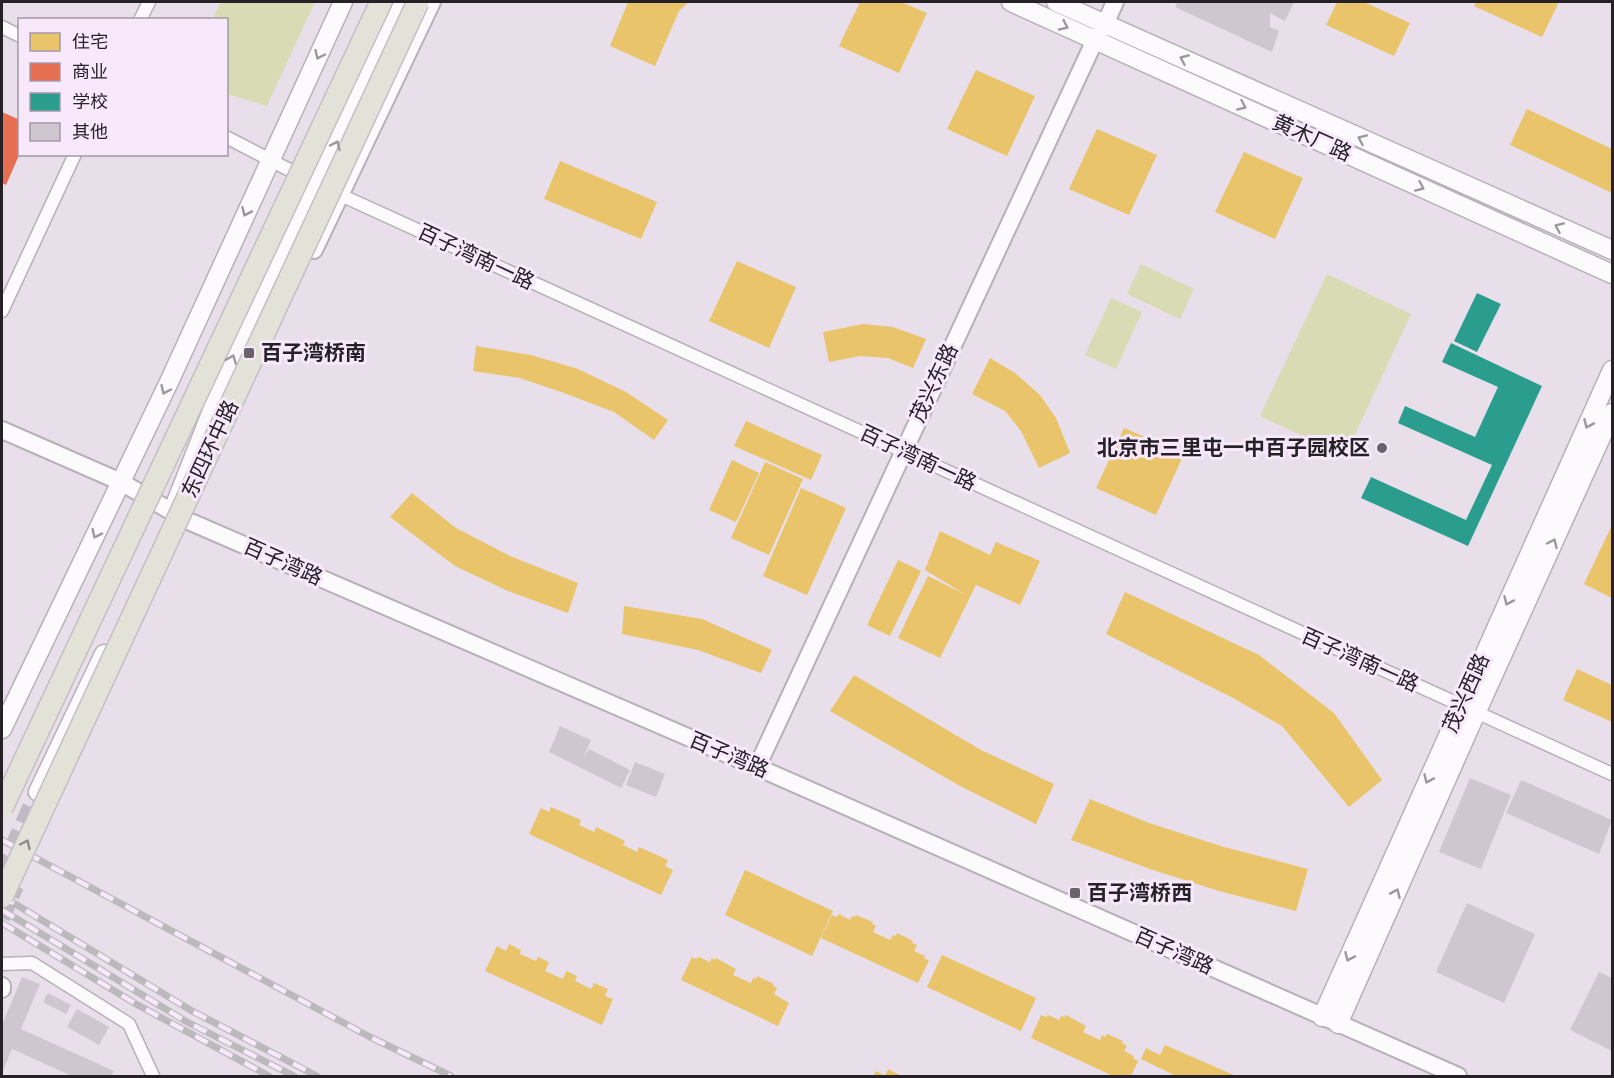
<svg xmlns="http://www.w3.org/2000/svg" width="1614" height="1078" viewBox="0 0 1614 1078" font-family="Inter,'Noto Sans SC',sans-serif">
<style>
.green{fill:#d8dbb3}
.homes{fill:#e9c46a}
.shops{fill:#e76f51}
.schools{fill:#2a9d8f}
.building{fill:#cec7cf}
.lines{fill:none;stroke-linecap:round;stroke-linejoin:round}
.tertiary-tunnel{stroke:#c1b9c3;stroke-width:16;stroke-dasharray:16 8;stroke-linecap:butt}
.secondary-tunnel{stroke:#c1b9c3;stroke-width:18;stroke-dasharray:18 9;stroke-linecap:butt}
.minor-casing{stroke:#b7b0b8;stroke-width:15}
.tertiary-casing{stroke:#b7b0b8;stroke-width:20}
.secondary-casing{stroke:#b7b0b8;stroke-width:21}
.minor{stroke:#fcfafc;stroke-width:12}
.tertiary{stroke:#fcfafc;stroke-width:16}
.secondary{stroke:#fcfafc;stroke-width:18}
.rail-casing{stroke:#bbb9bb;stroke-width:7}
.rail{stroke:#f8e8fc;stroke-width:4.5;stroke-dasharray:14;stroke-linecap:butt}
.trunk-bridge-casing{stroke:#c3bfc4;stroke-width:24;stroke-linecap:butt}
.trunk-bridge{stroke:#e2e2d9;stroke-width:21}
.oneway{stroke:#9c989c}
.oneway2{stroke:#8d8b89}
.poi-dot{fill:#6a636b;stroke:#f8e8fc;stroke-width:2}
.labels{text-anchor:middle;stroke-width:6;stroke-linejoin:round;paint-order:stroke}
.street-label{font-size:21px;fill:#262027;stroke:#f8e8fc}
.poi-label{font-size:21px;font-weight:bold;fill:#262027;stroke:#f8e8fc;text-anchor:start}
</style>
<rect width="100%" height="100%" fill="#e8dfea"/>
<g class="green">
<polygon points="221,2 315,2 267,106 227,94 226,20 212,19"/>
<polygon points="1141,264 1194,289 1180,319 1127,294"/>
<polygon points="1327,274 1411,314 1345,456 1260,416"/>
<polygon points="1111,298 1142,312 1116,369 1085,355"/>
</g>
<g class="homes">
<polygon points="628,2 689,2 679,11 655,66 610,46"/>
<polygon points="860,2 901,2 927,13 899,73 839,46"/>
<polygon points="1337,2 1364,2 1410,23 1394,56 1326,25"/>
<polygon points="1476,2 1553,2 1558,4 1542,37 1474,6"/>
<polygon points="976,70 1035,96 1007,156 947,129"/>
<polygon points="1527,109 1612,149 1612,193 1510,145"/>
<polygon points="1097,129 1157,155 1129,215 1069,189"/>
<polygon points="1244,152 1303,178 1275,239 1215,212"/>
<polygon points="560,161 657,202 641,239 544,199"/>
<polygon points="737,261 796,287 769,348 709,321"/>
<polygon points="863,324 893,327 926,339 913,368 888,358 860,356 829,362 823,332"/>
<polygon points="476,346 531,355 578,369 626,392 668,420 654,440 614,412 564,393 520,378 473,371"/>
<polygon points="990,358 1015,373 1040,395 1056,418 1070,453 1039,468 1021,431 1005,411 972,394"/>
<polygon points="746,421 822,455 811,480 734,446"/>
<polygon points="1124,428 1184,454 1156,515 1096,488"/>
<polygon points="732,460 759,473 736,522 709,510"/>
<polygon points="765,462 803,479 769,555 731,538"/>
<polygon points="801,488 846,508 807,595 763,576"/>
<polygon points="412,493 456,528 510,556 578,583 568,613 508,591 455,566 390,517"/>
<polygon points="1612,525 1612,598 1584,584"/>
<polygon points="940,531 990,555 996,542 1040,561 1020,605 976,585 940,658 898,638 928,576 966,595 925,570"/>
<polygon points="898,560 921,571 890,636 867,625"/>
<polygon points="1125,592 1259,655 1334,713 1382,780 1349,807 1282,726 1231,697 1106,634"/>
<polygon points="624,606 702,619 772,650 761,673 698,650 622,634"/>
<polygon points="1577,669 1612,685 1612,722 1563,700"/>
<polygon points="854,675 981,750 1054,784 1036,824 960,786 830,711"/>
<polygon points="1090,799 1149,823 1224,847 1308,869 1296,911 1219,891 1150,869 1071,840"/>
<polygon points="551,807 581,820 579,825 594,832 596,827 625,841 623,845 637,852 639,847 668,860 665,866 673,870 661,895 529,834 541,808 549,812"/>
<polygon points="745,870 833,911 812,956 725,915"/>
<polygon points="839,914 850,920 852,916 855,917 856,915 873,922 872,924 876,926 873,932 890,940 893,935 896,936 897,933 913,941 912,943 917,945 914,951 925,956 924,958 929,961 918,983 821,938 832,915 836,917"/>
<polygon points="509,944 521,950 520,954 536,961 538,957 549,962 545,971 563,979 566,971 577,976 575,981 591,989 594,983 608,989 605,996 613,999 602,1025 485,971 497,946 506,951"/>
<polygon points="942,955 1036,998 1021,1031 927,987"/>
<polygon points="692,957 696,959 699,957 710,962 712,958 715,960 716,958 736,969 733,975 751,983 753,978 756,979 757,976 774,984 773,986 777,988 774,994 789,1003 778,1026 681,980"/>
<polygon points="1041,1015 1046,1017 1048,1015 1059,1020 1061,1016 1065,1017 1066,1015 1086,1026 1083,1032 1100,1040 1102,1035 1105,1037 1107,1034 1123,1041 1122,1043 1127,1046 1124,1051 1134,1056 1133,1058 1138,1061 1131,1076 1113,1076 1031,1038"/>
<polygon points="1165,1045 1236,1076 1176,1076 1141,1059 1146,1048 1160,1055"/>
<polygon points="888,1069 900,1075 900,1076 873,1076 876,1071 885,1076"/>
</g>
<polygon class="shops" points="2,112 20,120 20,153 6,185 2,183"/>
<g class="schools">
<polygon points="1477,293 1501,304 1477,352 1454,341"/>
<polygon points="1451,343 1542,386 1468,546 1361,498 1371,477 1466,520 1492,465 1398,423 1405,406 1475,437 1498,387 1442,362"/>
</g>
<g class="building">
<polygon points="1178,2 1294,2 1285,21 1270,13 1270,27 1279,31 1272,52 1175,7"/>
<polygon points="560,726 591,740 583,758 589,749 630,770 621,788 549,752"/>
<polygon points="635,762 665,774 656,797 626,785"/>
<polygon points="1470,778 1511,795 1481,869 1439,852"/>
<polygon points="1521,780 1612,820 1599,854 1506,813"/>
<polygon points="1467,903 1535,934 1504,1003 1436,972"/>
<polygon points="1599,972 1612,978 1612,1051 1570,1030"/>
<polygon points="22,977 40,984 21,1029 114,1071 111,1076 72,1076 12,1049 2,1073 2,1025"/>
<polygon points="48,993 71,1005 66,1014 43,1002"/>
<polygon points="77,1009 109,1027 99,1045 67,1027"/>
</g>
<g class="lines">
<polyline class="tertiary-tunnel" points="2,918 16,886"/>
<polyline class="secondary-tunnel" points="2,873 38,792"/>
<defs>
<g id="minor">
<polyline points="140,20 149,2"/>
<polyline points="2,27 20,36"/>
<polyline points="226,137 305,178"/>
<polyline points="334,192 1612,774"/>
<polyline points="2,311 75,154"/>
<polyline points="2,964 32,963 129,1024 153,1076"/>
</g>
<g id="tertiary">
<polyline points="314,250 432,2"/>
<polyline points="2,430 121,482 186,520 757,767 1458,1076"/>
<polyline points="757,767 1095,40 1105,24 1115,2"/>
<polyline points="2,986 2,989"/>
</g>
<g id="secondary">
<polyline points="1011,2 1612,274"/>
<polyline points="1056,2 1612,250"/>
<polyline points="176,502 237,347 404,2"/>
<polyline points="2,729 169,382 343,2"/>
<polyline points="38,792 104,654"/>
<polyline points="1322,1017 1612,370"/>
<polyline points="1338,1024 1476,713 1612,413"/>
</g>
</defs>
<use href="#minor" class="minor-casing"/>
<use href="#tertiary" class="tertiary-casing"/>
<use href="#secondary" class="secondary-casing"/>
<use href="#minor" class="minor"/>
<use href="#tertiary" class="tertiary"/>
<use href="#secondary" class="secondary"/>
<defs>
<g id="rail">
<polyline points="2,840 370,1037 451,1076"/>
<polyline points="2,896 192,1011 317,1076"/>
<polyline points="2,910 187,1022 294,1076"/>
<polyline points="2,923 136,1004 269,1076"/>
</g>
</defs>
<use href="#rail" class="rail-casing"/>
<use href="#rail" class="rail"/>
<defs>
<g id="trunk-bridge">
<polyline points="2,808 381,2"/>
<polyline points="2,897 418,2"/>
</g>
</defs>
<use href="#trunk-bridge" class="trunk-bridge-casing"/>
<use href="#trunk-bridge" class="trunk-bridge"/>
</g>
<defs><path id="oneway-chevron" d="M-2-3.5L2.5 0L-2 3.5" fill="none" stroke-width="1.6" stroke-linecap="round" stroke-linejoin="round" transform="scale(1.5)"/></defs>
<g class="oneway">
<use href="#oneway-chevron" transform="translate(1064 26) rotate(25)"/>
<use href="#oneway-chevron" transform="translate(319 55) rotate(115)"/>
<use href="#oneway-chevron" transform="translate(1184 59) rotate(-156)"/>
<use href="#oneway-chevron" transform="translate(1242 106) rotate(24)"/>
<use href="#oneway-chevron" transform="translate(1362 139) rotate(-156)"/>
<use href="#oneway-chevron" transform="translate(336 145) rotate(-65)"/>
<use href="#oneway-chevron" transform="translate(1420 187) rotate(24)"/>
<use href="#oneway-chevron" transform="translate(246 212) rotate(114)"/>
<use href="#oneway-chevron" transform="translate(1559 227) rotate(-156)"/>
<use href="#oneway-chevron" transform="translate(232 359) rotate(-68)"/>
<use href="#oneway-chevron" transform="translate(165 390) rotate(115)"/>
<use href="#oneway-chevron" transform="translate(1588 424) rotate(114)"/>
<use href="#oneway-chevron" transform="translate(96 534) rotate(116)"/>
<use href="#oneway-chevron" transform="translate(1553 543) rotate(-65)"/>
<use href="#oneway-chevron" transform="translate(1508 601) rotate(114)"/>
<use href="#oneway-chevron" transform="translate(1428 779) rotate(114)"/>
<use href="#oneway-chevron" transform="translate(1396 893) rotate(-66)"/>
<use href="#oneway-chevron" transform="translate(1349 957) rotate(114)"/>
</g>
<use class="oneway2" href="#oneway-chevron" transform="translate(26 844) rotate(-65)"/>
<g class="poi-dot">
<rect x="243" y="347" width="12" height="12" rx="3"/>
<circle cx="1382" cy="448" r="6"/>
<rect x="1069" y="887" width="12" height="12" rx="3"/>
</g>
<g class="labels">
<g class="street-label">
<text transform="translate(1312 138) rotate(24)" y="7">黄木厂路</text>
<text transform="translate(476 257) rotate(25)" y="7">百子湾南一路</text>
<text transform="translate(934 383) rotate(-65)" y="7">茂兴东路</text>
<text transform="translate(210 449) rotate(-65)" y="7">东四环中路</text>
<text transform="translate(918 458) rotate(25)" y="7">百子湾南一路</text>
<text transform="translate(283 562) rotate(24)" y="7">百子湾路</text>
<text transform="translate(1360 660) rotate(24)" y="7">百子湾南一路</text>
<text transform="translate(1466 693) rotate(-66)" y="7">茂兴西路</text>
<text transform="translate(729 755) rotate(23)" y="7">百子湾路</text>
<text transform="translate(1174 951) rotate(24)" y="7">百子湾路</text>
</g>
<g class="poi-label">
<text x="261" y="360">百子湾桥南</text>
<text x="1370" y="455" text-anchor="end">北京市三里屯一中百子园校区</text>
<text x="1087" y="900">百子湾桥西</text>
</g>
</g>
<rect width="1614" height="1078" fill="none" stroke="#262027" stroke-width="6"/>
<rect x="18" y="18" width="210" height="138" fill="#f8e8fc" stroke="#a498a7" stroke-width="1.5"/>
<rect x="30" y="33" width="30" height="18" fill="#e9c46a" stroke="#a498a7" stroke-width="1.5"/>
<text x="72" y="48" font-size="18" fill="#262027">住宅</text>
<rect x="30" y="63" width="30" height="18" fill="#e76f51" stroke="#a498a7" stroke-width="1.5"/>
<text x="72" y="78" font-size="18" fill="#262027">商业</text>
<rect x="30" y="93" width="30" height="18" fill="#2a9d8f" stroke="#a498a7" stroke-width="1.5"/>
<text x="72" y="108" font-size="18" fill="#262027">学校</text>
<rect x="30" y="123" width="30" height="18" fill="#cec7cf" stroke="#a498a7" stroke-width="1.5"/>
<text x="72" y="138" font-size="18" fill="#262027">其他</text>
</svg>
